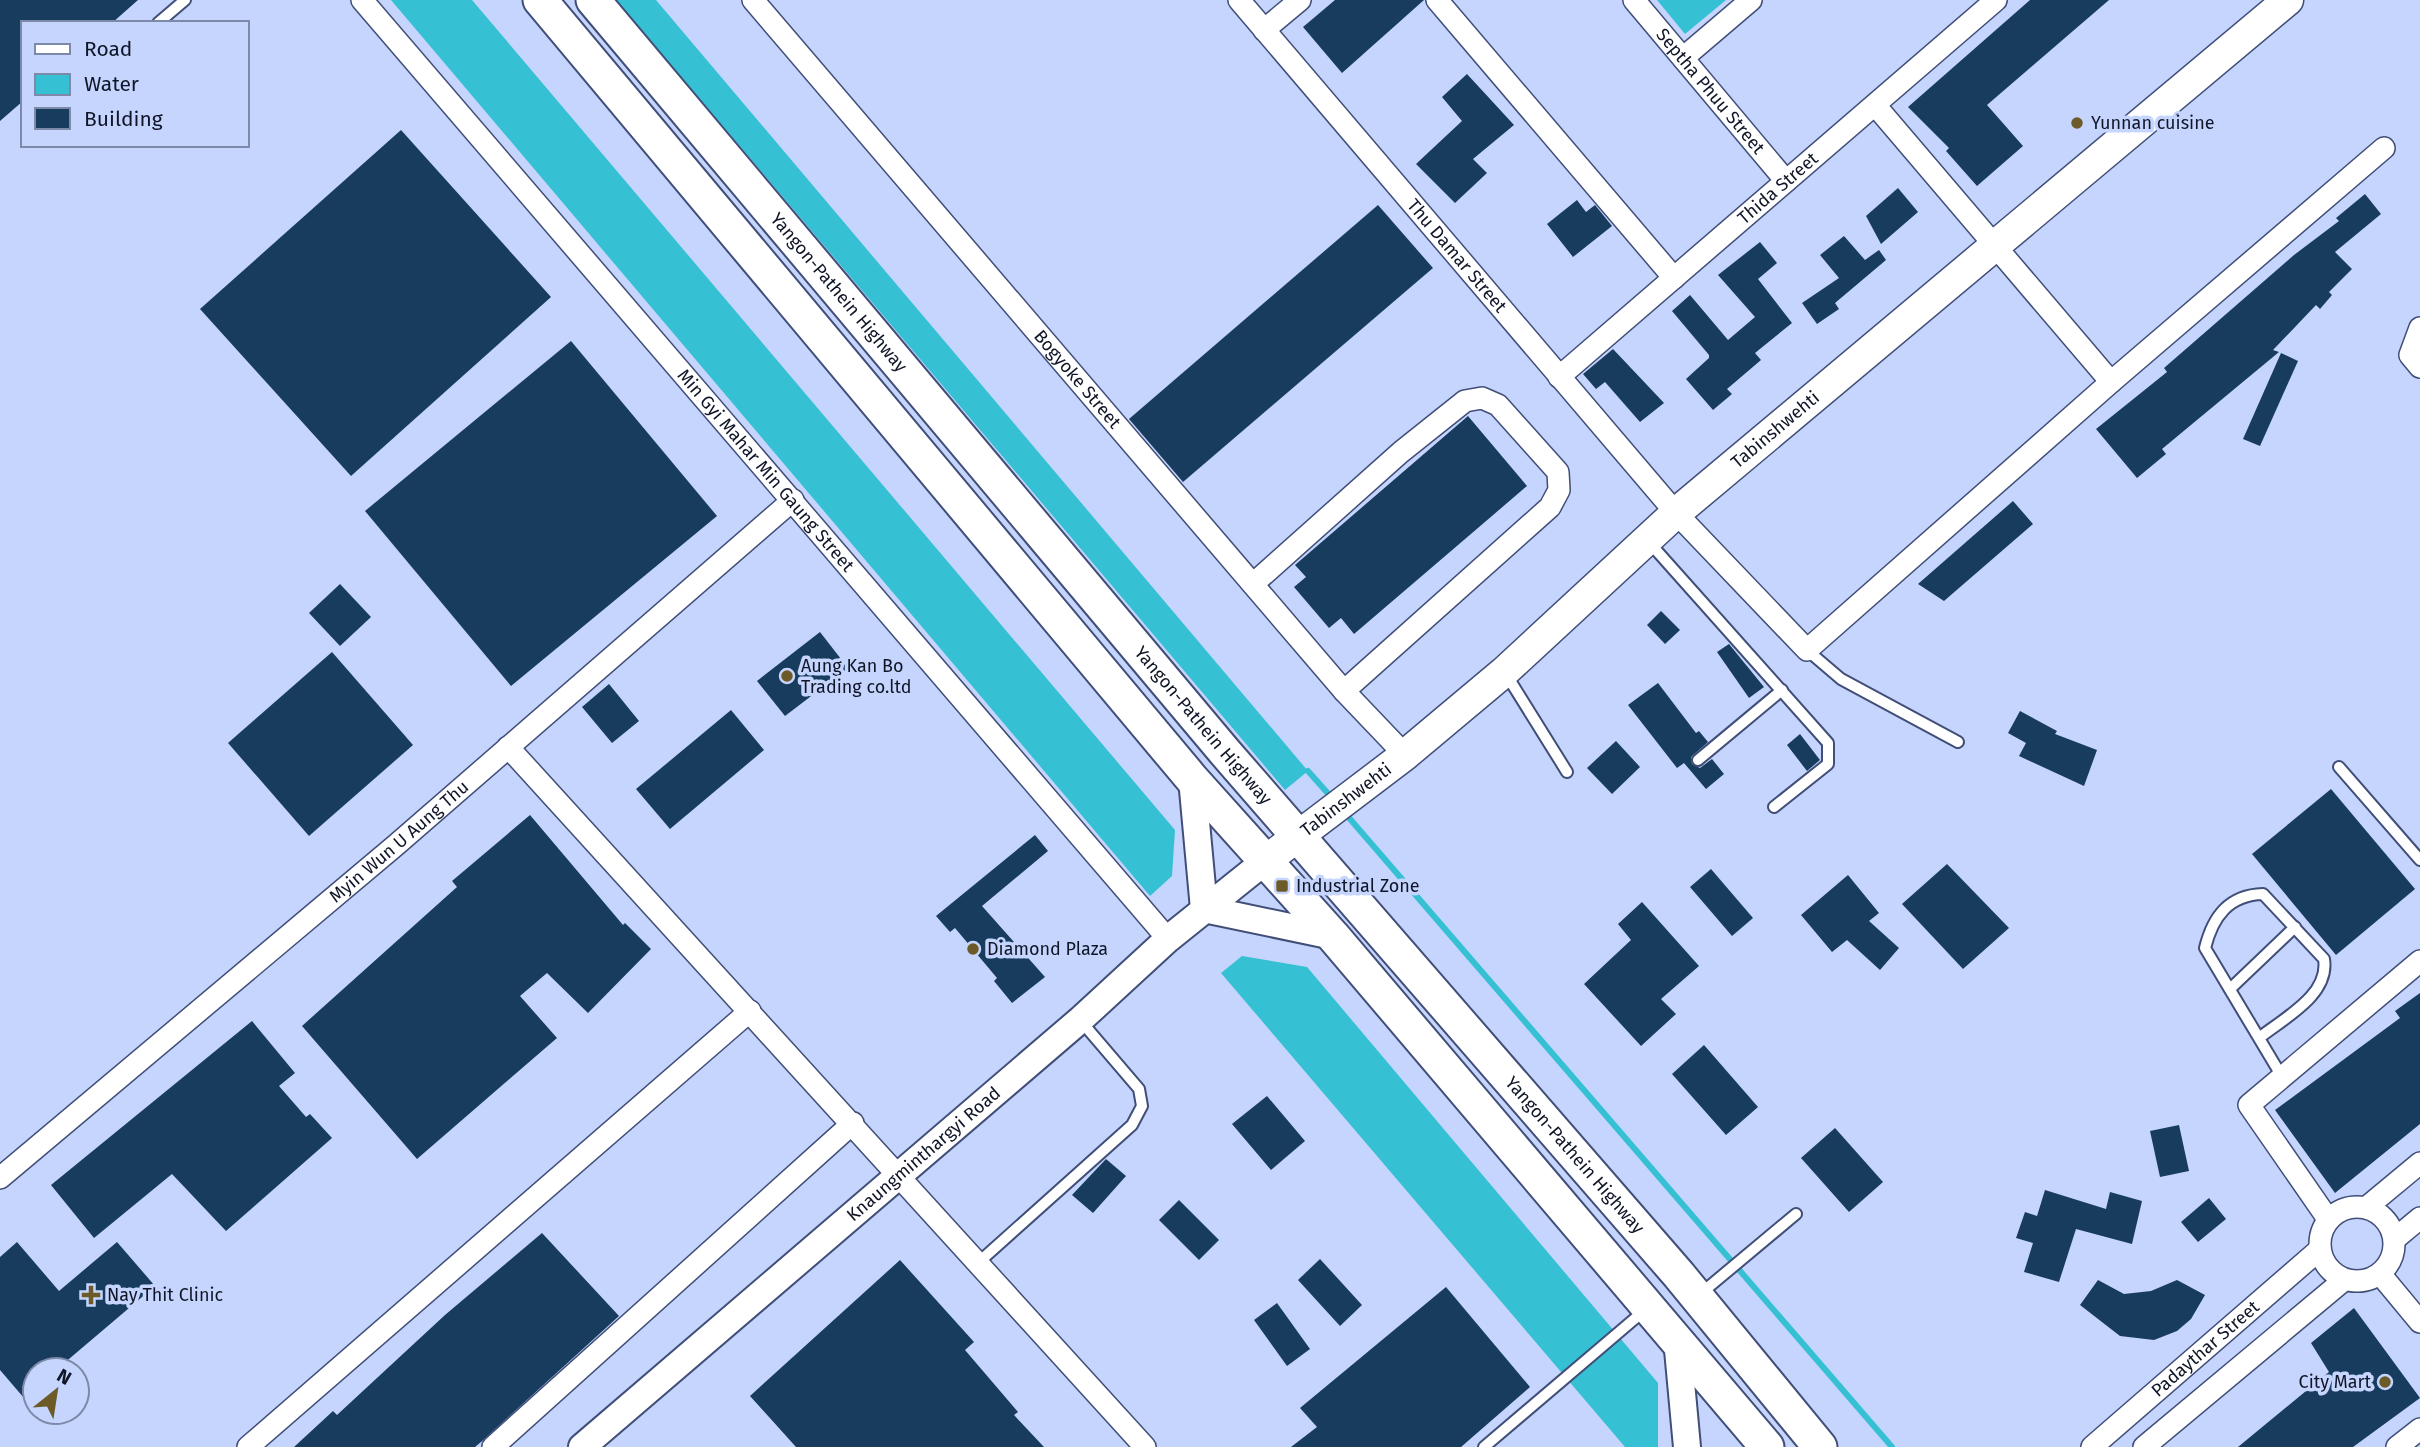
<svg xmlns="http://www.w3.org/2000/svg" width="2420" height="1447" viewBox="0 0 2420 1447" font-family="'Fira Sans',sans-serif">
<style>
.water{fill:#36c0d3}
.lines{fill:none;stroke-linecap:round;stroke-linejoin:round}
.stream{stroke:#36c0d3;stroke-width:6}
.building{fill:#173c5d}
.service-casing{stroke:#404e78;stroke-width:14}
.minor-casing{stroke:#404e78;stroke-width:24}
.tertiary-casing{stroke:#404e78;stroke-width:30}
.secondary-casing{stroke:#404e78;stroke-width:33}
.primary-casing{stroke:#404e78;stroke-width:37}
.service{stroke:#fff;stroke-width:10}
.minor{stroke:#fff;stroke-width:21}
.tertiary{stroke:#fff;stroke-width:26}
.secondary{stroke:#fff;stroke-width:30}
.primary{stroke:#fff;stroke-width:33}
.poi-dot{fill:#6d5a29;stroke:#c6d5fd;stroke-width:2.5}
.labels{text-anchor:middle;stroke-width:7;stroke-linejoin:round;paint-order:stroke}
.street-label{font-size:18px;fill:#101628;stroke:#c6d5fd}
.poi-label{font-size:18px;fill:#101628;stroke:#c6d5fd;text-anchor:start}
</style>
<rect width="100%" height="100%" fill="#c6d5fd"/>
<g class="water">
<polygon points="391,0 472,0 1175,830 1172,876 1150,896"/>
<polygon points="616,0 656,0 1308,771 1285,790"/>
<polygon points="1657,0 1726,0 1685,34"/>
<polygon points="1242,956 1307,967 1658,1383 1658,1447 1625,1447 1221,973"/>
</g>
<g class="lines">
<g class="stream">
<polyline points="1308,771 1332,798"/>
<polyline points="1344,812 1892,1447"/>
</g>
</g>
<g class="building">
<polygon points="0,0 138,0 112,23 23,23 23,101 0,121"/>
<polygon points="1335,0 1424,0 1342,73 1303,27"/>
<polygon points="2030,0 2109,0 1987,105 2023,146 1977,186 1946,151 1949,148 1908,107"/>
<polygon points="1467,74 1514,125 1473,159 1487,173 1455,203 1416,164 1462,121 1442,97"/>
<polygon points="401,130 551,297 351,476 200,309"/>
<polygon points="1898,188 1918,212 1881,244 1866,216"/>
<polygon points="2365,194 2381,214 2335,252 2352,269 2329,292 2332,295 2320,309 2316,305 2273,350 2279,352 2162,449 2166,454 2137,478 2096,429 2167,372 2164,368 2294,255 2339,221 2336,218"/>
<polygon points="1577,200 1586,212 1595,205 1612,226 1573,257 1547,224"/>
<polygon points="1378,205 1433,268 1183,482 1129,419"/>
<polygon points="1844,236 1865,260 1879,250 1886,260 1835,303 1839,309 1817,324 1802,303 1839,278 1820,255"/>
<polygon points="1760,242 1777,263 1758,279 1792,323 1755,353 1761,360 1727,389 1732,394 1713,410 1686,379 1709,358 1709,355 1672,311 1690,295 1728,340 1755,317 1718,275"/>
<polygon points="571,341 717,516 511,686 365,511"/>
<polygon points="1613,349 1664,403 1640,422 1605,382 1596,389 1583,374"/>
<polygon points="2281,353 2298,361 2260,446 2243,439"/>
<polygon points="1468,416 1527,486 1354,634 1341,618 1329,628 1294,587 1306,577 1295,565"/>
<polygon points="2013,501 2033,524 1944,601 1918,584"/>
<polygon points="340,584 371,617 340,646 309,613"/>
<polygon points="1661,611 1680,630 1665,644 1647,625"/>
<polygon points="820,632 848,668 785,716 757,681"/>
<polygon points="1729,644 1764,687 1749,698 1717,652"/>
<polygon points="332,652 413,745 309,836 228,743"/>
<polygon points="1658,683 1696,733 1699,731 1708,742 1691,757 1692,764 1700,768 1712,759 1724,774 1706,789 1684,763 1677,768 1628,705"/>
<polygon points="609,684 639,721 612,743 582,707"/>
<polygon points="731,710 764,750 670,829 636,789"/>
<polygon points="2020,711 2057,731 2055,734 2097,750 2084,786 2019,756 2026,743 2008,733"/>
<polygon points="1800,734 1820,760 1807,771 1787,745"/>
<polygon points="1616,741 1640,767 1612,794 1587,768"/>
<polygon points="2331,789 2415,889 2336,955 2252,854"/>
<polygon points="530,815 623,925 625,923 651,949 588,1013 547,973 520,996 557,1038 417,1159 302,1026 457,887 452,881"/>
<polygon points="1035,835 1048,851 982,906 1045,977 1012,1003 994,981 997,978 955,928 950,932 936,916"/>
<polygon points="1947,864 2009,928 1963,969 1902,904"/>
<polygon points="1711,869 1753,918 1732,936 1690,887"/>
<polygon points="1848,875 1879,913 1869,921 1899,948 1880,970 1847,940 1832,952 1801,915"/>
<polygon points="1642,902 1699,966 1661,999 1676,1014 1641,1046 1584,984 1631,940 1618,924"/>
<polygon points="2420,993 2420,1124 2335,1193 2275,1110 2400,1018 2395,1011"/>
<polygon points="252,1021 295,1073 279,1086 306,1117 310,1114 332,1138 226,1231 172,1174 94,1238 51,1185"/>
<polygon points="1704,1045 1758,1107 1726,1135 1672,1074"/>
<polygon points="1267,1096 1305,1141 1271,1170 1232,1124"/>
<polygon points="2179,1125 2189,1171 2160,1177 2150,1131"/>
<polygon points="1835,1128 1883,1182 1849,1212 1801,1158"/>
<polygon points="1106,1159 1126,1176 1093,1213 1072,1195"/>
<polygon points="2045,1190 2106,1209 2110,1192 2142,1201 2132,1244 2076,1229 2059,1282 2024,1272 2033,1243 2016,1238 2025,1212 2037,1216"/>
<polygon points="2209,1198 2226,1219 2198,1242 2181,1222"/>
<polygon points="1179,1200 1219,1240 1199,1260 1159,1220"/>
<polygon points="542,1233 619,1316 481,1442 475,1447 294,1447 333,1411 337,1415 445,1315"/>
<polygon points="17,1242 59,1291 117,1242 155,1286 56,1370 35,1370 35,1388 24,1398 0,1370 0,1257"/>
<polygon points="1320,1259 1362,1305 1340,1326 1298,1280"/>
<polygon points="900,1260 974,1342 965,1350 1018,1412 1014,1415 1044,1447 796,1447 750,1396"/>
<polygon points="2098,1280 2124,1294 2151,1291 2177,1280 2205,1295 2191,1319 2177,1331 2154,1340 2120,1336 2080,1305"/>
<polygon points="1446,1287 1530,1387 1461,1447 1291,1447 1317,1427 1300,1408"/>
<polygon points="1277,1303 1310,1349 1287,1366 1254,1320"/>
<polygon points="2354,1308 2420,1398 2353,1447 2238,1447 2329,1372 2311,1343"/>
</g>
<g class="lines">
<defs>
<g id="service">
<polyline points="158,23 185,0"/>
<polyline points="1648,541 1828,743 1828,764 1774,807"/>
<polyline points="1807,650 1841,679 1958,742"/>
<polyline points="1506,674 1567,772"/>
<polyline points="1698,760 1782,690"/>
<polyline points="2339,767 2420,860"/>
<polyline points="2230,989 2295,927"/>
<path d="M2259,1038C2284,1018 2330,995 2324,959L2263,894C2229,895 2213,916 2205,948L2281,1075"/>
<polyline points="979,1262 1132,1125 1142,1106 1139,1089 1080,1020"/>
<polyline points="1699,1295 1796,1214"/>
<polyline points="1484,1447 1645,1310"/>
</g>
<g id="minor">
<path id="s1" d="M362,0L1168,939"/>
<path id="s2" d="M753,0L1344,691L1405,755"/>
<path id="s3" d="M1239,0L1676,513L1807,650L2111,382L2384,148"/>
<polyline points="1437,0 1674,278"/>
<path id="s4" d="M1634,0L1786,181"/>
<polyline points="1264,30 1300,0"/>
<polyline points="1683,58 1751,0"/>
<polyline points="1875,105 2111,382"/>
<polyline points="2420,328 2410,355 2420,367"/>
<path id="s5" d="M1559,377L1996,0"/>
<polyline points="1253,584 1401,452 1465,401 1482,398 1498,405 1558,472 1559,490 1550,507 1344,691"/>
<polyline points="508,747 1145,1447"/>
<path id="s6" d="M0,1178L396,845L793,500"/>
<polyline points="2367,1207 2420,1163"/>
<circle cx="2357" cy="1244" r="37"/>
<polyline points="2328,1219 2249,1105 2420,961"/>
<polyline points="2396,1238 2420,1218"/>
<polyline points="2381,1275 2420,1322"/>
<polyline points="248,1447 750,1011"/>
<polyline points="493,1447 853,1123"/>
<path id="s7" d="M2092,1447L2319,1250"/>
<polyline points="2144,1447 2344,1280"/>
<polyline points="2397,1447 2420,1429"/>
</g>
<g id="tertiary">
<polyline points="1192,779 1204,909"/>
<polyline points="1204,909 1333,936"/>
<polyline points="1677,1339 1687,1447"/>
<path id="s8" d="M582,1447L1080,1020L1168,939L1264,862"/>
</g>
<g id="secondary">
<path id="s9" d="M1264,862L1405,755L1504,672L1676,513L2288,0"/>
</g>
<g id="primary">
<polyline points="540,0 1192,779 1333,936 1767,1447"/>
<path id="s10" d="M593,0L1224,751L1679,1275L1820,1447"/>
</g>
</defs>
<use href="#service" class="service-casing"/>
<use href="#minor" class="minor-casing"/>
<use href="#tertiary" class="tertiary-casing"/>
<use href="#secondary" class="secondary-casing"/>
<use href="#primary" class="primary-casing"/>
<use href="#service" class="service"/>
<use href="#minor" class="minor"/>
<use href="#tertiary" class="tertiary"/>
<use href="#secondary" class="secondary"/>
<use href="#primary" class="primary"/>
</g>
<g class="poi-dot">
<circle cx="2077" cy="123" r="7"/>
<circle cx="787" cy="676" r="7"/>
<rect x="1275" y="879" width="14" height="14" rx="3.5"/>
<circle cx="973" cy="949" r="7"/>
<path d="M87.5 1284.5h7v7h7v7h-7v7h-7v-7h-7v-7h7z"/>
<circle cx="2385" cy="1382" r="7"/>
</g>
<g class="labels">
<g class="street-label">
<text dy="6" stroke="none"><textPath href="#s4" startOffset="119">Septha Phuu Street</textPath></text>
<text dy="6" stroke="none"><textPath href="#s5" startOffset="289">Thida Street</textPath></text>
<text dy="6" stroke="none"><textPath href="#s3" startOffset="336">Thu Damar Street</textPath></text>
<text dy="6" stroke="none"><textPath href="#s10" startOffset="382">Yangon-Pathein Highway</textPath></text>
<text dy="6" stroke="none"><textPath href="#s2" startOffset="499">Bogyoke Street</textPath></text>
<text dy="6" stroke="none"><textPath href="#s9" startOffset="670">Tabinshwehti</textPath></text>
<text dy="6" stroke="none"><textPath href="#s1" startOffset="620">Min Gyi Mahar Min Gaung Street</textPath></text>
<text dy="6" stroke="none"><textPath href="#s10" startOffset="948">Yangon-Pathein Highway</textPath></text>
<text dy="6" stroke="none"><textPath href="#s9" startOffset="103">Tabinshwehti</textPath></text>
<text dy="6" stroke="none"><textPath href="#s6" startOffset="522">Myin Wun U Aung Thu</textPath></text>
<text dy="6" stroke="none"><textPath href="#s8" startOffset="450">Knaungminthargyi Road</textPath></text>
<text dy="6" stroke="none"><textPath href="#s10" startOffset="1516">Yangon-Pathein Highway</textPath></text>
<text dy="6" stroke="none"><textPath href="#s7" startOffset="150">Padaythar Street</textPath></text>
</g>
<g class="poi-label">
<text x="2091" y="129">Yunnan cuisine</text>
<text x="801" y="672">Aung Kan Bo<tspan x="801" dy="21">Trading co.ltd</tspan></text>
<text x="1296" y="892">Industrial Zone</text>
<text x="987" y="955">Diamond Plaza</text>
<text x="107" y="1301">Nay Thit Clinic</text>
<text x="2371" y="1388" text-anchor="end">City Mart</text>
</g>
</g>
<rect x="21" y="21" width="228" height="126" fill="#c6d5fd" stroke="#7d89a8" stroke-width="2"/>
<rect x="35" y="44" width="35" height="10" fill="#ffffff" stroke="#7d89a8" stroke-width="2"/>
<text x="84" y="56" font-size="21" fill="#101628">Road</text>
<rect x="35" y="74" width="35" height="21" fill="#36c0d3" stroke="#7d89a8" stroke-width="2"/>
<text x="84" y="91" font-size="21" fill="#101628">Water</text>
<rect x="35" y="108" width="35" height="21" fill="#173c5d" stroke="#7d89a8" stroke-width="2"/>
<text x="84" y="126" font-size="21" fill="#101628">Building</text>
<g transform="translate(56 1391) rotate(30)"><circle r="33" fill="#c6d5fd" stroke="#7d89a8" stroke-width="2"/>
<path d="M0-5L12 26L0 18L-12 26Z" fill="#6d5a29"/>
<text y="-10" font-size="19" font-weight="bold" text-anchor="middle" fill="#101628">N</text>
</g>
</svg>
